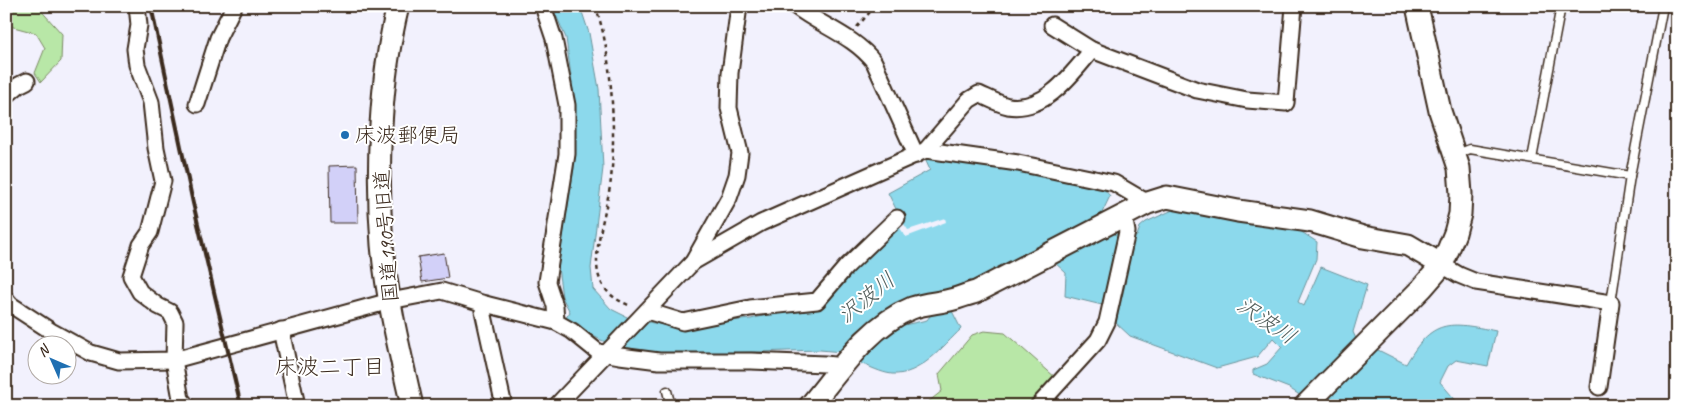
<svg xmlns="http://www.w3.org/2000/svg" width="1683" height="412" viewBox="0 0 1683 412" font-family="Caveat,'Klee One',sans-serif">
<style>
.green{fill:#b8e7a7;stroke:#7a8862}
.water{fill:#8cd9ec;stroke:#6c939a}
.pier{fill:#f2f1fd}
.building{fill:#d2d0f8;stroke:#3b2a1e}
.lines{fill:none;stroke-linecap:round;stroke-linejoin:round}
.lane-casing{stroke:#3b2a1e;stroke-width:11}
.street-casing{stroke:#3b2a1e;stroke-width:19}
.secondary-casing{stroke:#3b2a1e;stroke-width:25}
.path{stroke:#3b2a1e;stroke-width:2.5;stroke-dasharray:4 4;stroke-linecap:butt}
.lane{stroke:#fff;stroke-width:8}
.street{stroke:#fff;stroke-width:15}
.secondary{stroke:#fff;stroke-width:21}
.rail{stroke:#3b2a1e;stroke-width:4}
.poi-dot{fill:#1f6fb2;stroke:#fff;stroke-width:2}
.labels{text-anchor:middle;stroke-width:4;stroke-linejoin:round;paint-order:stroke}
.poi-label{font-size:21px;fill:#3b2a1e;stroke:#fff;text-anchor:start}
.street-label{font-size:21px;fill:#3b2a1e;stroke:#fff}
.water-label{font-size:22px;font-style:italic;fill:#535f5c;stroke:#fff}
.neighbourhood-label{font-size:22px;fill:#3b2a1e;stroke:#fff}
</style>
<rect width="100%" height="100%" fill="#f2f1fd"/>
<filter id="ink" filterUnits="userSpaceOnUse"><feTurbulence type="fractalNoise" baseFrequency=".02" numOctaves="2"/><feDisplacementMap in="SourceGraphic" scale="10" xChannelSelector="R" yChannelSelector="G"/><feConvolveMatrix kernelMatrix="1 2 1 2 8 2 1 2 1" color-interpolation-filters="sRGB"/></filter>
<g filter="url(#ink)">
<g class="green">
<polygon points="6,6 37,6 62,34 61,61 41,82 35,73 45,48 36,33 6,25"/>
<polygon points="984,331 1005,333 1056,378 1033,406 923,406 942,391 939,374 972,335"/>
</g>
<path class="water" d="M552,6H580L589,33L599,89L603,168L591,268L593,289L611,309L629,318L673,327L751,319L823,301L902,221L888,193L930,170L925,159L930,157L1024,171L1104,189L1110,196L1099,219L1106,233L1137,236L1140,227L1146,222L1175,209L1205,216L1300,231L1317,242L1316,259L1298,302L1304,306L1321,267L1367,285L1353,332L1356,339L1406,364C1432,319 1448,321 1496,331L1488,366L1456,360L1448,366L1440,382L1458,403L1472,406H1316L1289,388L1253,374V370L1267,364L1282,347L1273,338L1257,357L1217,368L1130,336L1116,323L1126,280L1110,276L1102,305L1065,296L1066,273L1041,250L951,309L961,329C943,346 920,376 892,374C881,373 869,366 859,363L885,338L904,325L927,320L933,312L915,298L889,307L870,322L842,352L820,350L657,355L603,341L593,336L577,323L565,319L570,312L562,297L558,267L574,168V99L566,38Z"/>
<g class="pier">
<polygon points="945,218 946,222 906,237 898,225 902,221 908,230"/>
<polygon points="1674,370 1677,372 1677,406 1666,406 1667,393"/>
</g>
<g class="building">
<polygon points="357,165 358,223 330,223 329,166"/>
<polygon points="444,253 448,278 422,282 418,257"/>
</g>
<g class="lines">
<defs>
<g id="lane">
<polyline points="1457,154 1470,149 1630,176"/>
<polyline points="1532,159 1561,6"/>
<polyline points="1611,303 1630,176 1663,6"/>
<polyline points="667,391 671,406"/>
</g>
<g id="street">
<polyline points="137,6 139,25 135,49 137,65 151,102 156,148 163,181 150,232 141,245 131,276 140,292 158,306 170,312 175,322 174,360 181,399 187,406"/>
<polyline points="543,6 554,39 567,105 567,154 547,282 555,306 556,322 572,331 598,352 620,356 659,361 751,361 825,364 843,366"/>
<path d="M795,6C821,26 854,36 874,62L916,155"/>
<polyline points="1052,25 1092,50"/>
<polyline points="6,96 19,85 27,81"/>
<polyline points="197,104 218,38 234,6"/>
<polyline points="926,150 1018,163 1114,183 1148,203"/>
<path d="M693,262L761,223L926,150L969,100L979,94C988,98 999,104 1008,106C1045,112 1072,74 1092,50L1197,90L1247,100L1286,103L1294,6"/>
<polyline points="1442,265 1459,275 1476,282 1611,303 1599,387"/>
<polyline points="6,299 11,305 51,331 91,353 119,361 174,360 390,301 442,291 485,304 556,322"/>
<polyline points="485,304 483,311 504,406"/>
<polyline points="647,311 683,322 750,308 817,301 846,267 897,218"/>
<polyline points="281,330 297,406"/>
<polyline points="556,406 693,262 729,198 737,175 740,153 729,108 730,73 739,6"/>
<polyline points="1038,406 1098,340 1107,322 1127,232 1124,216"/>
</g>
<g id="secondary">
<path d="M398,6C380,79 376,170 382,245C387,299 400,353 412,406"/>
<path d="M810,406C839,371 869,325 912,308C926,303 940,303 954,299C961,297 968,294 976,292L1148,203L1167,197L1238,211L1310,221L1363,237L1408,245L1442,265"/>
<polyline points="1305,406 1422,288 1442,265 1455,233 1460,214 1461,194 1459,168 1440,111 1417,6"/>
</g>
</defs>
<use href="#lane" class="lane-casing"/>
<use href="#street" class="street-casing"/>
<use href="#secondary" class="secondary-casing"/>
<g class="path">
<path d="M595,6C612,48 616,134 611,179C608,207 593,246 598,273C602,291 615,300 631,306"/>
<polyline points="857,27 875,6"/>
</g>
<use href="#lane" class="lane"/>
<use href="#street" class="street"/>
<use href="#secondary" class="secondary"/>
<polyline class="rail" points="151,6 193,203 241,406"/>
</g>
</g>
<circle class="poi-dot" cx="345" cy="135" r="5"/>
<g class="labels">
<g class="poi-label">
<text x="355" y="142">床波郵便局</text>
</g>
<g class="street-label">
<text transform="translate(386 236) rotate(-94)" y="7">国道190号旧道</text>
</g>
<g class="water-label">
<text transform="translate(866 297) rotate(-39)" y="8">沢波川</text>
<text transform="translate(1267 320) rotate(34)" y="8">沢波川</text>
</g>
<g class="neighbourhood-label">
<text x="330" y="374">床波二丁目</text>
</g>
</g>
<rect width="1683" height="412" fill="none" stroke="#fff" stroke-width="25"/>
<rect x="12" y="12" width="1658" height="387" fill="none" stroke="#3b2a1e" stroke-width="2" filter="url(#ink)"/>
<g transform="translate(52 360) rotate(315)"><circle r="24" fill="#ffffff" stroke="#b1aaa5"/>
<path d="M0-4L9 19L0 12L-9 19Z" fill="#1f6fb2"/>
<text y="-8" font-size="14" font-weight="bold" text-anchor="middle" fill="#3b2a1e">N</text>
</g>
</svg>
